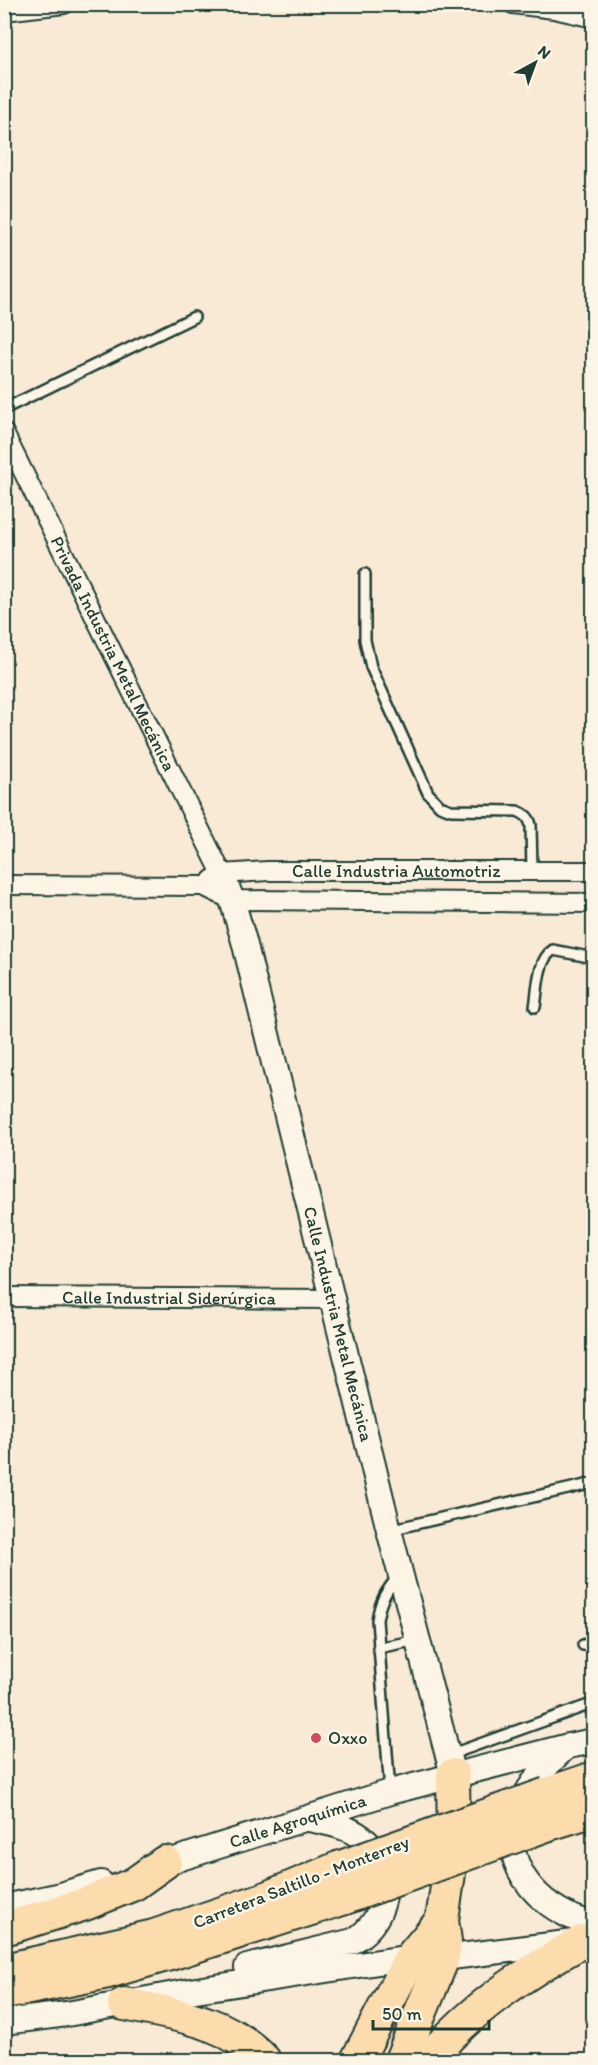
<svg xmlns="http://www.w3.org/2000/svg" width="598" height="2065" viewBox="0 0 598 2065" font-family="Itim,sans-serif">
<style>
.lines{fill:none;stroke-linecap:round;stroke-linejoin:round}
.service-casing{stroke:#1f3d34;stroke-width:14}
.minor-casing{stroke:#1f3d34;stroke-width:22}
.tertiary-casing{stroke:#1f3d34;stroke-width:28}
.trunk-casing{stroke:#1f3d34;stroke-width:36}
.service{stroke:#fcf5e5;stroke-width:9}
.minor{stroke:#fcf5e5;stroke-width:18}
.tertiary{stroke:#fcf5e5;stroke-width:24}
.trunk{stroke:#fcdcac;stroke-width:32}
.trunk-bridge-casing{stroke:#1f3d34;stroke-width:36;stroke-linecap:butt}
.trunk-bridge{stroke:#fcdcac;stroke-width:32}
.poi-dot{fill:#d1495b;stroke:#fcf5e5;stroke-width:2}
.labels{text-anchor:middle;stroke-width:5;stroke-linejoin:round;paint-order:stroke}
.street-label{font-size:18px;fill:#1f3d34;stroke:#fcf5e5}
.poi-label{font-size:18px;fill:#1f3d34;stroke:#fcf5e5;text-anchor:start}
</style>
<rect width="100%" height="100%" fill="#f9ead6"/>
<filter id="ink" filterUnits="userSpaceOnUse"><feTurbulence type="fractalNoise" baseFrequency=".0167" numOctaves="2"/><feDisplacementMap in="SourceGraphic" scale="12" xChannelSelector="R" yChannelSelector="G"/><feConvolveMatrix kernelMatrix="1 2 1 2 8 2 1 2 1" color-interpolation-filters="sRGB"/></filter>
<g filter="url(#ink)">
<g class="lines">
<defs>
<g id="service">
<polyline points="4,409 194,317"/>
<path d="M365,574V640L371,667L428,793L440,806L451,810L517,811C525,814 529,817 531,825L532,871"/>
<path d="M535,1007C538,990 537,960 553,950L594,958"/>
<polyline points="389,1530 594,1483"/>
<polyline points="583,1645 594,1642"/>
<polyline points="378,1648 417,1640"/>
<polyline points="449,1755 594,1703"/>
<path d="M390,1792L377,1620C380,1601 386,1590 399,1576"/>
</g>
<g id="minor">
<polyline points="513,4 554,9 594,18"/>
<polyline points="4,11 64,4"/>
<path id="s1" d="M4,433L222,874"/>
<path id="s2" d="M212,880L222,874L268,871H594"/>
<polyline points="4,885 203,886 232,900 594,903"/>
<path id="s3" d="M4,1297L332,1299"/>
</g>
<g id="tertiary">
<path id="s4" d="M222,874L232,900L244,941L389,1530L453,1775"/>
<path d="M566,1747C543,1767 525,1789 516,1818C499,1870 547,1915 594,1924"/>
<path id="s5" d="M149,1868L390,1792L568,1746L594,1741"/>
<polyline points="4,1907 57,1896 101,1883"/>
<path d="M247,1967L353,1941C391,1919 397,1864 361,1837C345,1825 327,1823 309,1819"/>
<polyline points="4,2022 67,2014 196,1990 411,1957 443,1958 575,1942"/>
</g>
<g id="trunk">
<polyline points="547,1794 594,1778"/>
<polyline points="549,1824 594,1810"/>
<polyline points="4,1929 85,1904 134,1884 165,1862"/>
<polyline points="4,1970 154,1936 261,1900 338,1868"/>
<polyline points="4,1993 108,1972 170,1954 345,1898"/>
<path d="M124,2004C177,2015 225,2019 264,2060"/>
<polyline points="357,2060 411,1957 442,1920"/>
<polyline points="401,2060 443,1958 445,1941 442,1920 454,1840 453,1775"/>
<path d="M428,2060C470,2009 525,1973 583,1941"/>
</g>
</defs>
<use href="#service" class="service-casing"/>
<use href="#minor" class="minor-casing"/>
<use href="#tertiary" class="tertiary-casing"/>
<use href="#trunk" class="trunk-casing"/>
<use href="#service" class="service"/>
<use href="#minor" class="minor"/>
<use href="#tertiary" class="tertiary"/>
<use href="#trunk" class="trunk"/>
<defs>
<g id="trunk-bridge">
<polyline points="338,1868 547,1794"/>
<polyline points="345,1898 549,1824"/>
</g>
</defs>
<use href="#trunk-bridge" class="trunk-bridge-casing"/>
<use href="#trunk-bridge" class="trunk-bridge"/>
</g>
</g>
<circle class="poi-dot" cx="316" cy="1738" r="6"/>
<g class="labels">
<g class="street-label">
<text dy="6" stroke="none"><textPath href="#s1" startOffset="246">Privada Industria Metal Mecánica</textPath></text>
<text dy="6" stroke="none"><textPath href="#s2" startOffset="186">Calle Industria Automotriz</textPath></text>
<text dy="6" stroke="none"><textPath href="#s3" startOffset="165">Calle Industrial Siderúrgica</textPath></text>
<text dy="6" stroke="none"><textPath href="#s4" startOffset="465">Calle Industria Metal Mecánica</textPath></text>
<text dy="6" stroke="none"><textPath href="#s5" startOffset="156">Calle Agroquímica</textPath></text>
<text transform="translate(301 1882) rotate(-21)" y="6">Carretera Saltillo - Monterrey</text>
</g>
<g class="poi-label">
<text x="328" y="1744">Oxxo</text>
</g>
</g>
<rect width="598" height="2065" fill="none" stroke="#fcf5e5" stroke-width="24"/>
<rect x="12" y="12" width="574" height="2041" fill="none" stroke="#1f3d34" stroke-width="2" filter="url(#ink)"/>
<g transform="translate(535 63) rotate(41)" stroke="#fcf5e5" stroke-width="4.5" paint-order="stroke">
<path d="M0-4.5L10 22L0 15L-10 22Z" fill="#1f3d34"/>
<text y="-9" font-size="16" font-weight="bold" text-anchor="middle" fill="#1f3d34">N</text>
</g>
<path d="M373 2020v9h116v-9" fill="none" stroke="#1f3d34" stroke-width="3"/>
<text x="382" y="2020" font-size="18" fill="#1f3d34" stroke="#fcf5e5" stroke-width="4.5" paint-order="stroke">50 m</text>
</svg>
